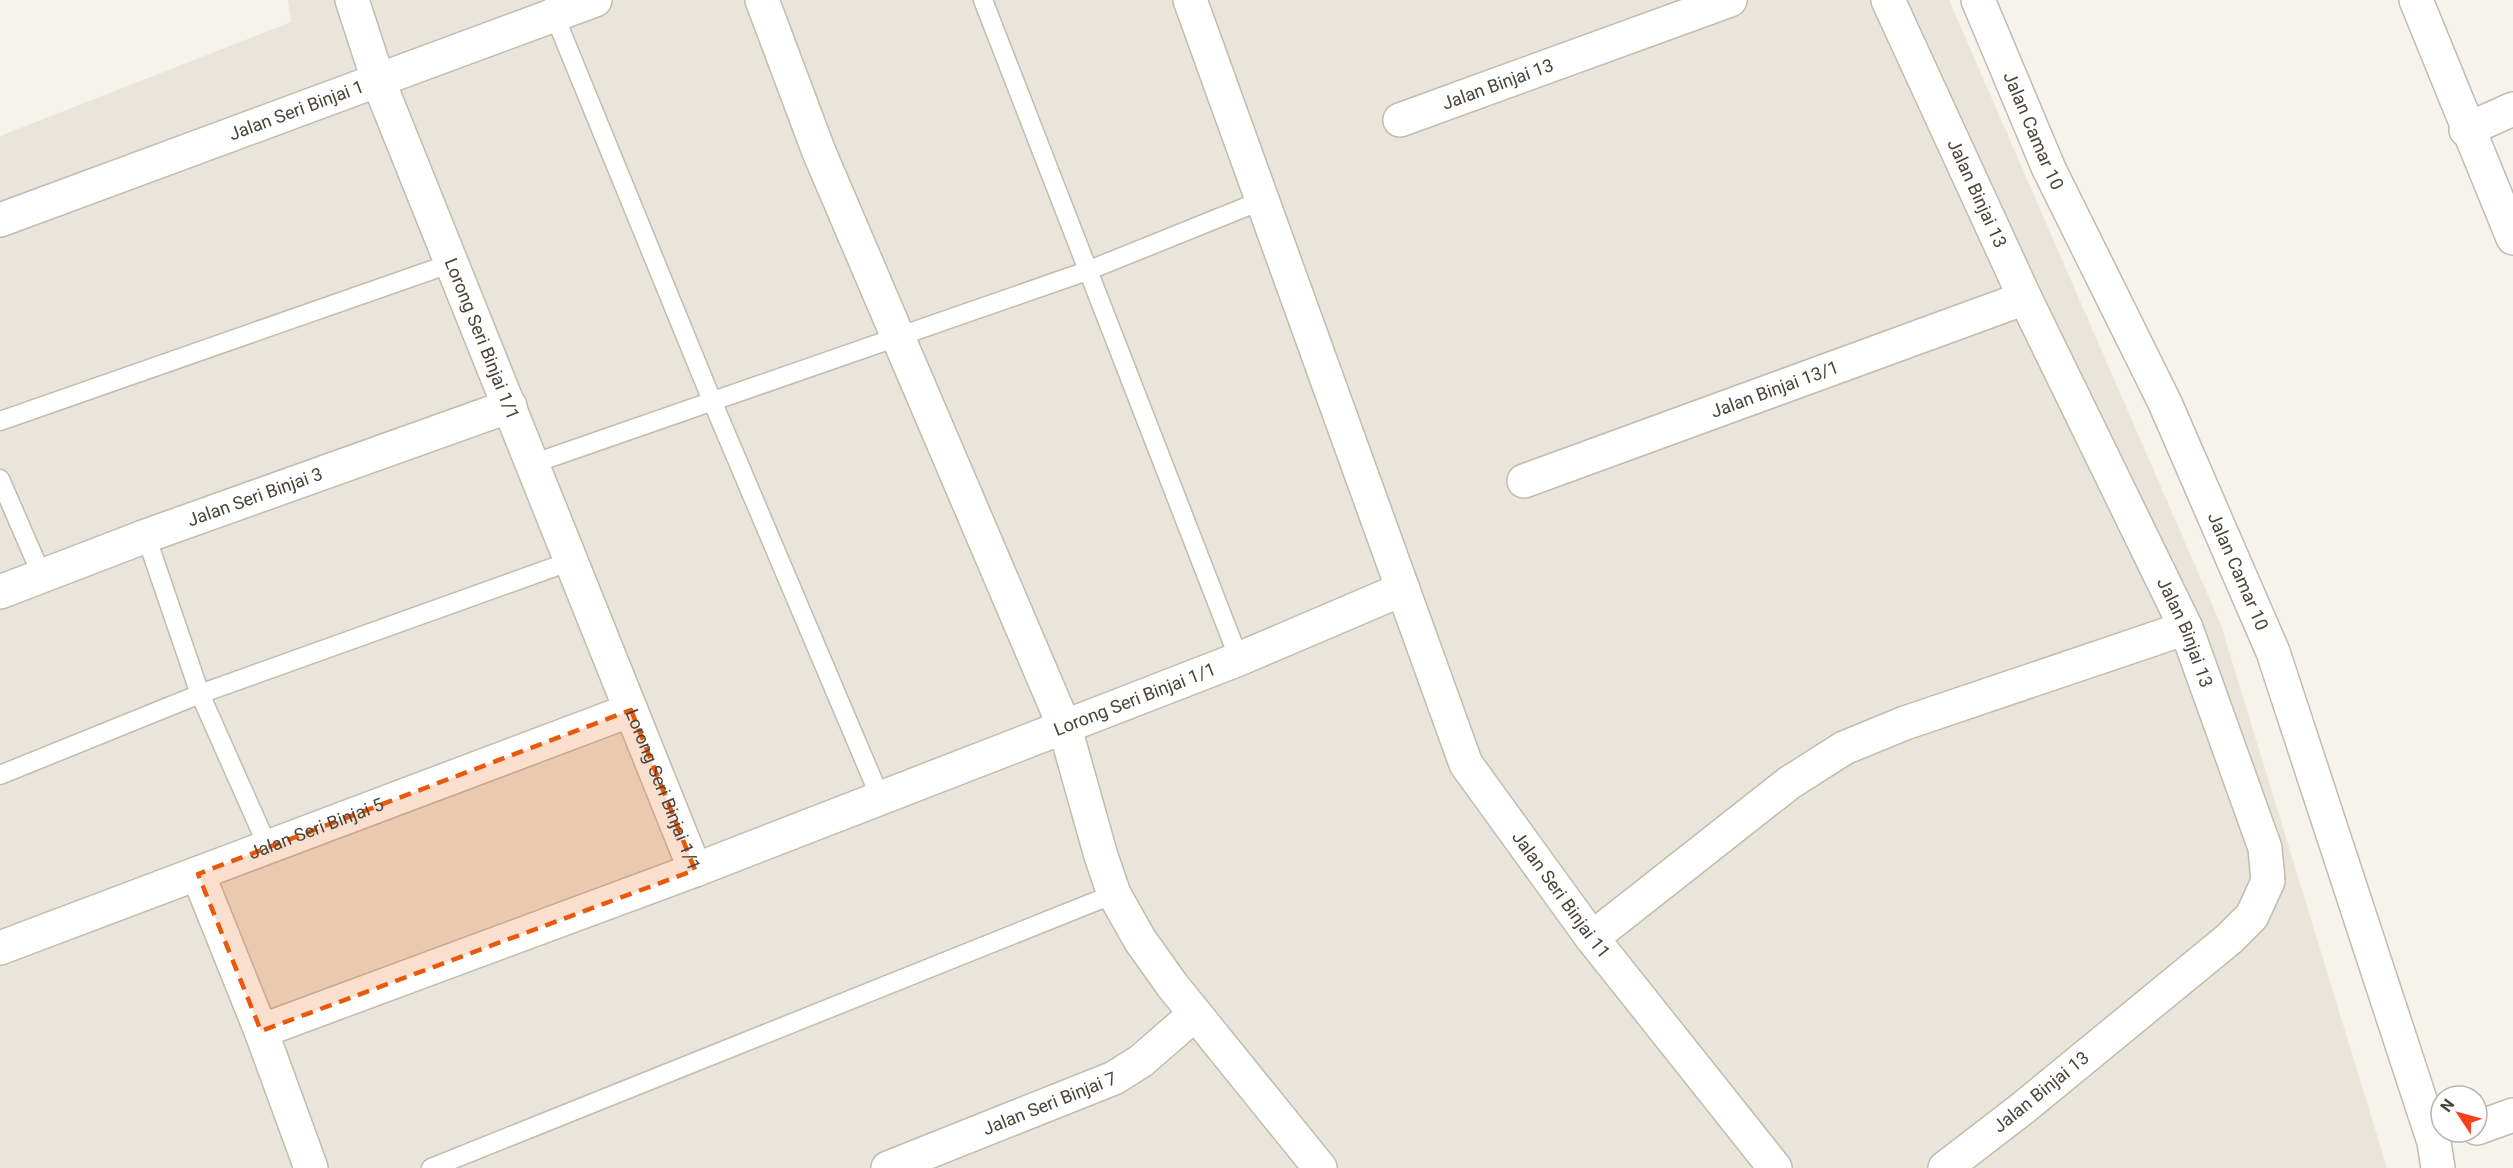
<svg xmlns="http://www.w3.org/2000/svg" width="2513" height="1168" viewBox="0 0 2513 1168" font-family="Roboto,sans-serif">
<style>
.residential{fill:#eae5da}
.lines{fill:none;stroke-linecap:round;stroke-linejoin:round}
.lane-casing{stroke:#c2bbae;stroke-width:21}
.street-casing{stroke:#c2bbae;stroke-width:36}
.lane{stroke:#fff;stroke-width:18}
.street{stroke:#fff;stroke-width:33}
.marked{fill:#e8590c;fill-opacity:0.2;stroke:#e8590c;stroke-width:4.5;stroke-dasharray:12 8;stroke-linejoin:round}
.labels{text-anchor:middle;stroke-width:4.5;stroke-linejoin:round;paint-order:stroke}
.street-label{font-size:18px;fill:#4b4439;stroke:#fff}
</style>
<rect width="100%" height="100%" fill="#f6f3ec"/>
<polygon class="residential" points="288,0 1949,0 2221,625 2387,1168 0,1168 0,136 291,22"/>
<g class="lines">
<defs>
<g id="lane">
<polyline points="983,0 1239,659"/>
<polyline points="551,7 713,403 880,797"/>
<polyline points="0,421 452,263"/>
<polyline points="532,464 1087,271 1263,200"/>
<polyline points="0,479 42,576"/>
<polyline points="146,536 200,694 268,847"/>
<polyline points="0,775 200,694 571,561"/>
<polyline points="431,1168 1114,894"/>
</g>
<g id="street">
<path id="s1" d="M352,0L378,80L695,870L1239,659L1403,589"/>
<polyline points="762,0 819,152 1065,728 1101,856 1114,894 1140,940 1172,985 1320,1168"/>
<path id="s2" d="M1190,0L1466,764L1592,938L1775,1168"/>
<path id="s3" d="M1888,0L2025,298L2186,628L2265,848L2268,881L2252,916L2229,939L2023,1108L1945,1168"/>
<path id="s4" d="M1978,0L2049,169L2165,403L2273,652L2434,1142L2438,1168"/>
<polyline points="2416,0 2513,238"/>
<path id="s5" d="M1400,120L1730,0"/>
<polyline points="2466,130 2513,109"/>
<path id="s6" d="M0,220L595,0"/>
<path id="s7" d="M1524,481L2025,298"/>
<path id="s8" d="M0,592L146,536L510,406"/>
<polyline points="198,874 261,1031 311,1168"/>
<polyline points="1592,938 1789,783 1844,748 1905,723 2186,628"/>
<path id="s9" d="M0,948L631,710"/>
<polyline points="261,1031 695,870"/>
<polyline points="2477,1128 2513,1115"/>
<path id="s10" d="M888,1168L1114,1078L1141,1061L1195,1014"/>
</g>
</defs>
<use href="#lane" class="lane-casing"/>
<use href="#street" class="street-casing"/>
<use href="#lane" class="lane"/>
<use href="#street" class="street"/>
</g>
<path class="marked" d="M631,710L695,870L261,1031L198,874Z"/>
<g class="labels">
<g class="street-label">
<text dy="6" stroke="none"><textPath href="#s5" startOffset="104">Jalan Binjai 13</textPath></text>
<text dy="6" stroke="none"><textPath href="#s6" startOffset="316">Jalan Seri Binjai 1</textPath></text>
<text dy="6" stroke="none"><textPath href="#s4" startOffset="142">Jalan Camar 10</textPath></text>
<text dy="6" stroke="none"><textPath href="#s3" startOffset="213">Jalan Binjai 13</textPath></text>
<text dy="6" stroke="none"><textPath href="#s1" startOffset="363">Lorong Seri Binjai 1/1</textPath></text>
<text dy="6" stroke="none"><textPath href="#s7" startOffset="267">Jalan Binjai 13/1</textPath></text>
<text dy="6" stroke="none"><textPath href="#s8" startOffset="272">Jalan Seri Binjai 3</textPath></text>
<text dy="6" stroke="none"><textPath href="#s4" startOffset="628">Jalan Camar 10</textPath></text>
<text dy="6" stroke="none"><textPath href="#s3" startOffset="699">Jalan Binjai 13</textPath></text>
<text dy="6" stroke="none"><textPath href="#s1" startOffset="1407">Lorong Seri Binjai 1/1</textPath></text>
<text dy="6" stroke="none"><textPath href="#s1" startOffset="849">Lorong Seri Binjai 1/1</textPath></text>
<text dy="6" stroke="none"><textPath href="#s9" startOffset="338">Jalan Seri Binjai 5</textPath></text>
<text dy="6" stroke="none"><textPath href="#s2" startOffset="974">Jalan Seri Binjai 11</textPath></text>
<text transform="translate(2041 1092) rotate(-39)" y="6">Jalan Binjai 13</text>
<text dy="6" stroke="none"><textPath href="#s10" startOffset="174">Jalan Seri Binjai 7</textPath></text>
</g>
</g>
<g transform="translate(2459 1114) rotate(306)"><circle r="28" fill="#ffffff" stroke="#b7b4b0" stroke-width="1.5"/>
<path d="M0-4.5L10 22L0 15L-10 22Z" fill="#fc3f1d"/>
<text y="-9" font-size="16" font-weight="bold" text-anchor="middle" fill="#4b4439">N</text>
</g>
</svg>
